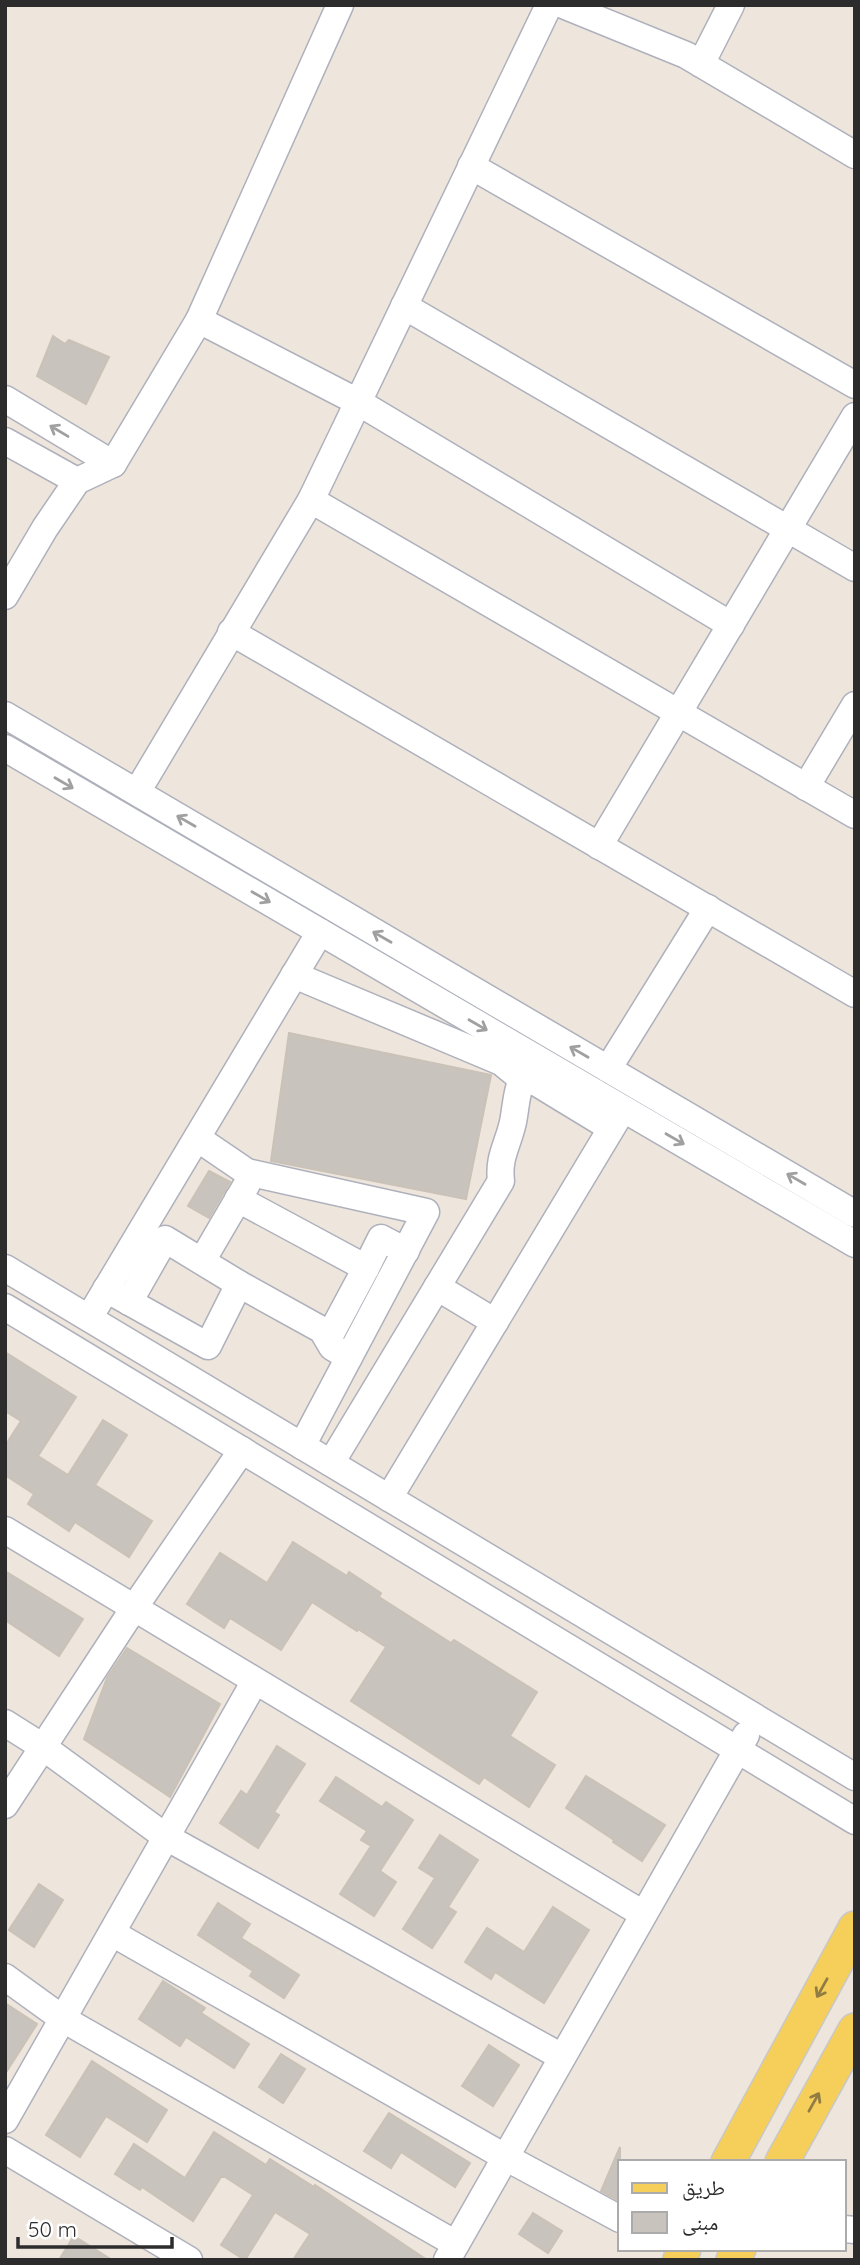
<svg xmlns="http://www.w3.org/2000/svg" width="860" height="2265" viewBox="0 0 860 2265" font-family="Quicksand,'Noto Naskh Arabic',sans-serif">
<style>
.building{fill:#c9c3bd;stroke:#cac2b7;stroke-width:2}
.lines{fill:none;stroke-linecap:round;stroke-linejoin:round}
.minor-casing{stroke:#aeb1bc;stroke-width:29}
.major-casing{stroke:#c8c8c8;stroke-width:36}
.minor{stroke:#fff;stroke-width:26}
.major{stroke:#f6ce5a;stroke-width:33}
.oneway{stroke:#a0a0a0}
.oneway2{stroke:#917d43}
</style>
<rect width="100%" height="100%" fill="#eee6dd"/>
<g class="building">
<polygon points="53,336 65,344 69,340 109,357 86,404 37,376"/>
<polygon points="289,1033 491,1075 466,1199 271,1161"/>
<polygon points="209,1171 230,1182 209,1218 188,1206"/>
<polygon points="5,1352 76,1397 38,1456 68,1475 103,1420 127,1435 95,1485 152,1521 129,1557 75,1522 69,1531 28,1504 34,1494 5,1475 5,1446 21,1421 5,1411"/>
<polygon points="293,1542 347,1576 349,1572 381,1593 379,1597 451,1643 454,1640 537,1692 510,1736 555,1765 529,1807 484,1777 479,1784 351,1701 386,1647 358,1629 357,1631 312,1602 281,1650 230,1618 224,1628 187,1604 220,1553 267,1583"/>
<polygon points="5,1571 83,1619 59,1656 5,1620"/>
<polygon points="127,1648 220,1704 170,1797 84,1739 107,1678"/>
<polygon points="277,1746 305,1764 274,1812 279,1815 258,1848 220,1823 241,1791 247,1795"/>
<polygon points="586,1776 665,1825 642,1861 613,1842 614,1840 566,1808"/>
<polygon points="336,1777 382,1807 386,1802 413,1820 380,1871 396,1882 374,1916 340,1894 371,1846 361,1840 367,1831 320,1801"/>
<polygon points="440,1835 478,1860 448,1907 456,1912 432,1948 403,1929 435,1878 419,1868"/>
<polygon points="39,1884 63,1900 34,1947 9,1930"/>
<polygon points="218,1903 250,1924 241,1938 299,1975 284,1998 250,1976 253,1971 198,1935"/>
<polygon points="553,1907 589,1930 544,2003 495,1972 491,1979 465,1962 487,1928 524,1952"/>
<polygon points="163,1981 205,2008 201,2013 249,2044 234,2068 186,2037 180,2046 139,2019"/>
<polygon points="5,2003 37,2024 5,2074"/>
<polygon points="489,2045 519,2065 493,2106 462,2086"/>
<polygon points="281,2054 305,2069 283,2103 259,2087"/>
<polygon points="92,2061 167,2110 147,2142 106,2116 80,2157 46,2135"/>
<polygon points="389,2113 470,2163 455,2187 401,2152 391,2168 364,2151"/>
<polygon points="214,2132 266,2165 270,2159 314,2187 315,2185 427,2260 293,2260 310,2234 275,2212 245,2260 221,2245 253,2195 225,2177 221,2177 193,2221 142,2187 140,2190 115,2174 134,2144 185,2178"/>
<polygon points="620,2147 620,2201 601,2191"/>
<polygon points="533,2213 562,2231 548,2253 519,2234"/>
<polygon points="74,2236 112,2260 59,2260"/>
</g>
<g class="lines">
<defs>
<g id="minor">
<polyline points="563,5 686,55 855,155"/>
<polyline points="701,64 731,5"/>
<polyline points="471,166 855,385"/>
<polyline points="404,306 855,568"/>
<polyline points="199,320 358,402 731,625"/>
<polyline points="5,399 113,464"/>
<polyline points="5,441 77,481"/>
<polyline points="311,500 855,815"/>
<polyline points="5,596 45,528 77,481 113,464 199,320 340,5"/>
<polyline points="231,632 855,994"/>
<polyline points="5,715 855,1214"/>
<polyline points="5,748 855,1244"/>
<polyline points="806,787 855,705"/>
<polyline points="137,792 311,500 549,5"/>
<polyline points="599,846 855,416"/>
<path d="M294,975L501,1062L522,1079C516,1093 516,1107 513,1122C508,1145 498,1157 501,1181L331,1463"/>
<polyline points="608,1069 708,908"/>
<polyline points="522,1079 537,1083 611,1128"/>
<polyline points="197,1138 247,1172 426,1212 302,1446"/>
<polyline points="238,1199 366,1268 328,1339"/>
<polyline points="202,1261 247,1184"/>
<polyline points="5,1268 855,1777"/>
<polyline points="366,1268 381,1238 406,1251"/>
<polyline points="437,1287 495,1322"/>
<polyline points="106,1289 208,1346 239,1284 322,1330 332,1347 349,1357"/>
<polyline points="129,1302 165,1239 239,1284"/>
<polyline points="5,1307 855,1821"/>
<polyline points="89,1318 320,932"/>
<polyline points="389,1498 623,1109"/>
<polyline points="5,1530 643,1914"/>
<polyline points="5,1723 43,1747 166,1837 562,2057"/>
<polyline points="5,1805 134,1608 242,1450"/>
<polyline points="112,1933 505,2157 620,2219"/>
<polyline points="5,1977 63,2019 456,2244"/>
<polyline points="5,2120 255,1681"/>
<polyline points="5,2150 189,2260"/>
<polyline points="844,2229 855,2230"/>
<polyline points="447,2260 746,1735"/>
</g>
<g id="major">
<polyline points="728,2162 855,1928"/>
<polyline points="782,2162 855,2030"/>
<polyline points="680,2260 684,2249"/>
<polyline points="733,2260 739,2249"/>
</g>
</defs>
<use href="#minor" class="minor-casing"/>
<use href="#major" class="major-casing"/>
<use href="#minor" class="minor"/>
<use href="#major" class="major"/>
</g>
<defs><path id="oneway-shaft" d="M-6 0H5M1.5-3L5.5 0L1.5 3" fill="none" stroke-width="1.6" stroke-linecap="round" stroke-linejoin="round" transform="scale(1.75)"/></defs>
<g class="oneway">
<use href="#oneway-shaft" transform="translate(59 431) rotate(-149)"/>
<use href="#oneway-shaft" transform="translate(64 783) rotate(30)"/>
<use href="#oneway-shaft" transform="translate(186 821) rotate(-150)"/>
<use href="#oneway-shaft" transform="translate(261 897) rotate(30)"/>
<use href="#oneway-shaft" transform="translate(382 937) rotate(-150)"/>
<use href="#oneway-shaft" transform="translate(478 1025) rotate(30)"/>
<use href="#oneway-shaft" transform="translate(579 1052) rotate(-150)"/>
<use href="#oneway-shaft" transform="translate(675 1139) rotate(30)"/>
<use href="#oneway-shaft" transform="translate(796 1179) rotate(-150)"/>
</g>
<g class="oneway2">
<use href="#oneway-shaft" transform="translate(822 1988) rotate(119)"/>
<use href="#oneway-shaft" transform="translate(814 2102) rotate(-61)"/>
</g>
<rect width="860" height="2265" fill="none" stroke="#2c2c2c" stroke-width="14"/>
<rect x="618" y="2160" width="228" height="91" fill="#ffffff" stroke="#ababab" stroke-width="2"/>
<rect x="632" y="2183" width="35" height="10" fill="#f6ce5a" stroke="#ababab" stroke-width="2"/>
<text x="682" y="2195" font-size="21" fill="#2c2c2c">طريق</text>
<rect x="632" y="2212" width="35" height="21" fill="#c9c3bd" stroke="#ababab" stroke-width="2"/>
<text x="682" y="2230" font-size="21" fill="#2c2c2c">مبنى</text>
<path d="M18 2237v10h154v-10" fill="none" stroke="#2c2c2c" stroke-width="3.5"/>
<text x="28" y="2237" font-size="21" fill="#2c2c2c" stroke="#ffffff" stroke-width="5" paint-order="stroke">50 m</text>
</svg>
